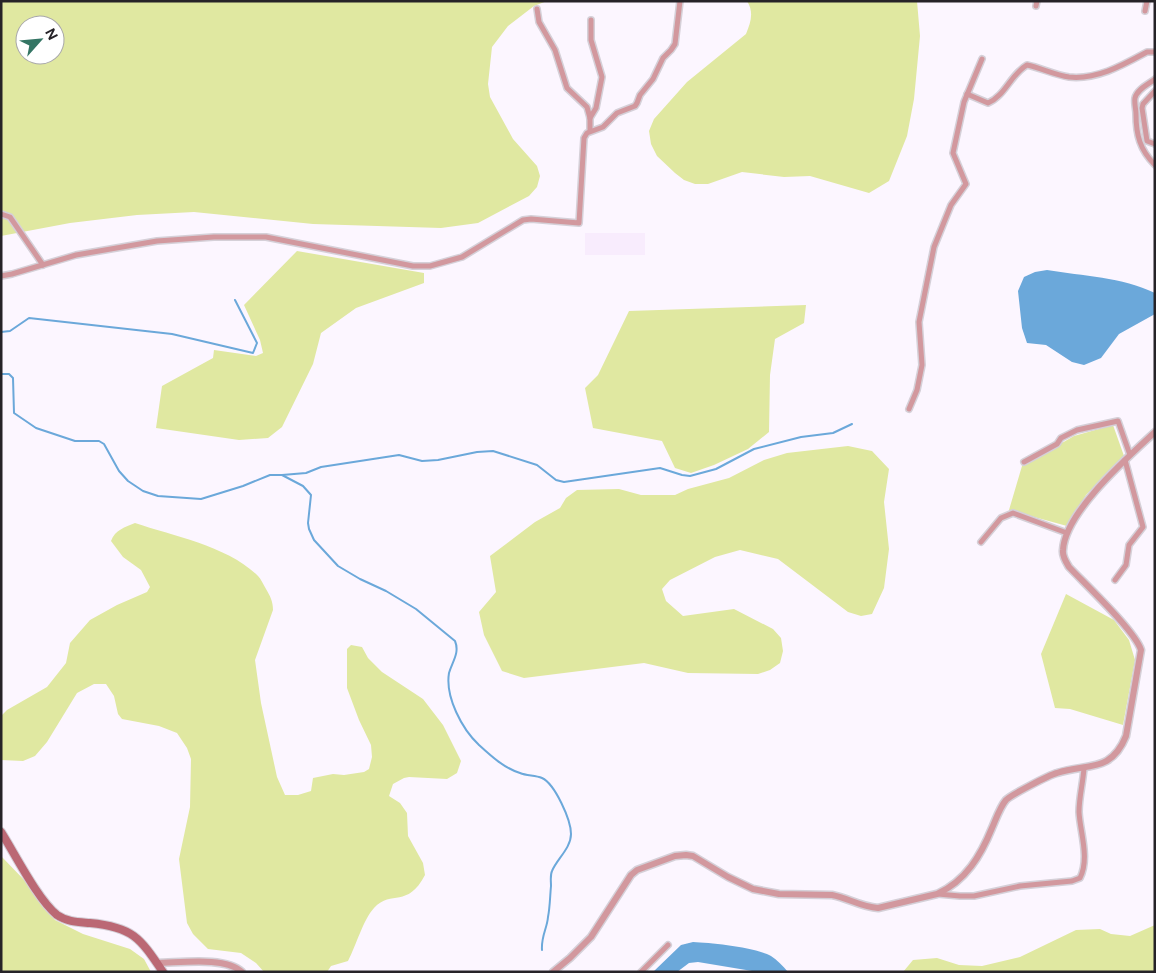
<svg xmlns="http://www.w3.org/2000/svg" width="1156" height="973" viewBox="0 0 1156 973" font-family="Figtree,sans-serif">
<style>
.built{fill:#f8ecfd}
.green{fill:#e0e8a1;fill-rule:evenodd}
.water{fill:#6ba8da}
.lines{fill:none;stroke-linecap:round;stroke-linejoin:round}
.stream{stroke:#6ba8da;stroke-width:2}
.minor-casing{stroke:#d5d0d8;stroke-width:8}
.tertiary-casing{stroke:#d5d0d8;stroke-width:9}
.secondary-casing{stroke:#d5d0d8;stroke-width:10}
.minor{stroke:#d2989e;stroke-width:5}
.tertiary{stroke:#d2989e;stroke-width:6}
.secondary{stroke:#bb6874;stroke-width:8}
</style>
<rect width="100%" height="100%" fill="#fcf6ff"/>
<rect class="built" x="585" y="233" width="60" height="22"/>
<g class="green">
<path d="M1,1H547L534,6L508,26L492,47L488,84L490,97L513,139L537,166L540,176L537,187L529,196L478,223L441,228L313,224L194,212L137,215L70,223L1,236ZM25,25H55V55H25Z"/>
<path d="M747,1H917L920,36L914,99L907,136L889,181L869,193L810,176L784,177L742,172L708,184H695L684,180L675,173L657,156L651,144L649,131L654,119L687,82L746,34C751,22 754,12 747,1Z"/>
<polygon points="297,251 424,273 424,283 356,308 321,333 313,364 282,427 268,438 239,440 156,428 162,386 213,358 214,350 256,356 263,353 260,340 244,305"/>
<polygon points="806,305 804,323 775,339 770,375 769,432 748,449 714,465 691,473 675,468 662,441 593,428 585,388 598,375 629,311"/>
<polygon points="1113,425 1124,456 1086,495 1067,526 1009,510 1022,466 1074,436"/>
<polygon points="848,446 872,451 889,469 884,502 889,549 884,588 872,614 861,616 848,612 778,559 740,550 715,557 670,580 662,589 666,601 683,616 734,609 773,629 781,638 783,651 780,663 770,670 758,674 688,673 644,663 524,678 502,671 484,635 479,612 496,592 490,556 535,522 560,508 566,498 577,490 619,489 641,495 675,495 688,489 729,478 764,460 787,453"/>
<path d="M135,523C173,536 228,546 258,576C261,579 263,584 266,589C270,596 273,601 273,610L255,660L261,703L277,777L285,795H298L311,791L313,778L333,774L344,775L364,772L369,769L372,757L371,745L359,720L347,688V649L351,645L362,647L368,658L382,672L423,699L443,725L461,761L457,773L447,779L409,777L404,778L393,784L389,796L400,803L407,813L408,836L423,863L425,875C407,909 392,889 374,908C363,920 356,946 348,961L331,966L327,972H264L256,963L241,953L208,949L193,934L187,923L179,859L190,807L191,759L187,748L177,733L159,726L122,719L118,714L114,696L106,684H94L77,693L47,742L35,756L23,761L1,760V716L7,710L47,687L66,663L70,643L90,620L117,605L147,592L150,587L141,570L123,557L111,541C115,530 125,527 135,523Z"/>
<polygon points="1066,594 1114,620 1129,640 1135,660 1123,725 1070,709 1055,708 1041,654"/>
<polygon points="1,856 29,885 55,920 83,934 130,949 144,959 151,972 1,972"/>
<polygon points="1155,925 1155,972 903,972 913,960 937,958 959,965 982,966 1020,957 1076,930 1100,929 1111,934 1130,936"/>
</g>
<g class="water">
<path d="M1047,270C1083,276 1122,277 1155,293V314L1119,334L1101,358L1084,365L1072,362L1046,345L1027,343L1022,328L1018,291L1024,277L1035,272Z"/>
<path d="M693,942C712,943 755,947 771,956C777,960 783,966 788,972H758L698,962L689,963L677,972H653L681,945Z"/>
</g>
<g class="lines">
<g class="stream">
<polyline points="1,332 10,331 29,318 172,334 253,353 257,343 235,300"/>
<path d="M1,374H9L13,378L14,413L36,428L75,441H99L104,444L119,471L128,481L143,491L158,496L201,499L243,486L270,475H282L303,486L311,495L308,523L309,529L314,540L338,566L360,579L386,591L416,609L455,641C460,653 452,662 449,673C445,697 462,729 479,745C491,756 504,768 520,773C527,776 535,775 542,778C555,784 571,820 571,834C571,848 557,859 552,871C550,875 551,881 551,886C550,896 550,907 548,917C547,929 541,936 542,950"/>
<polyline points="282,475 306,473 321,467 399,455 422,461 438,460 477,452 493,451 537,465 556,480 564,482 660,468 682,475 690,476 716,469 754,449 801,437 833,433 852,424"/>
</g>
<defs>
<g id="minor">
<polyline points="1036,6 1037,1"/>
<polyline points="537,9 539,22 555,50 567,88 587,107 590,118 590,131"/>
<polyline points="1145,11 1147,1"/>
<path d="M1155,79C1149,84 1137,89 1135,98C1134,103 1136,109 1136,114C1136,135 1140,150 1155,165"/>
<polyline points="1155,91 1143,104 1142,108 1147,141 1155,144"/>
<path d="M967,94L988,103C1005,96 1011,74 1027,65C1041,68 1055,75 1069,77C1097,80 1123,65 1147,52H1155"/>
<polyline points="590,118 596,108 602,77 591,40 591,20"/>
<polyline points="1,214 10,217 43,265"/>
<polyline points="1,276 12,274 76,255 157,241 214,237 266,237 413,266 430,266 462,257 523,220 531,219 579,223 584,138 587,133 603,127 617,113 635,106 637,103 640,95 653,79 663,58 671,50 675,44 680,1"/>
<polyline points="909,409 917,390 922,365 919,322 934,247 951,205 966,184 953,153 964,102 982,59"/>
<polyline points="1024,462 1057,444 1061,438 1077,430 1118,421 1130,455"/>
<polyline points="981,542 1001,518 1013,513 1067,533"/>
<polyline points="1115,580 1126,565 1129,545 1143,527 1125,460"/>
<path d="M938,894L960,896H974L1020,886L1072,881L1080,878C1090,858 1080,832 1079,812C1079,797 1083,783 1084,768"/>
<polyline points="641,972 668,945"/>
</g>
<g id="tertiary">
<path d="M157,963C179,963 225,956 242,972"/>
<path d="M553,972L570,958L591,937L631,875L637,870L675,856L686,855L693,856L728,877L753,889L779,894L832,895C848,898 861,907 878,908L937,894C966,881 981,855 992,828C996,819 1000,807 1006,800C1011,795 1049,775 1057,773C1088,763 1111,773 1126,736L1141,650C1135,631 1086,585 1069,567C1066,562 1062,556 1063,550C1065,512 1128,457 1155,432"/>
</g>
<path id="secondary" d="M1,832C15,854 38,900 57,915C67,922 79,922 90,923C133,927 140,938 163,972"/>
</defs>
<use href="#minor" class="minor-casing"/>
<use href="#tertiary" class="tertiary-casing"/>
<use href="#secondary" class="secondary-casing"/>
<use href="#minor" class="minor"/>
<use href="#tertiary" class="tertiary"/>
<use href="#secondary" class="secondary"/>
</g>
<rect width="1156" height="973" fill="none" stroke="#262328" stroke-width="5"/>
<g transform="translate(40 40) rotate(63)"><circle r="24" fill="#ffffff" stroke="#a8a7a9"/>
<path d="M0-4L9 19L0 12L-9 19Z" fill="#347564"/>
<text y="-8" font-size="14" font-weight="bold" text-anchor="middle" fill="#262328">N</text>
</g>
</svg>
